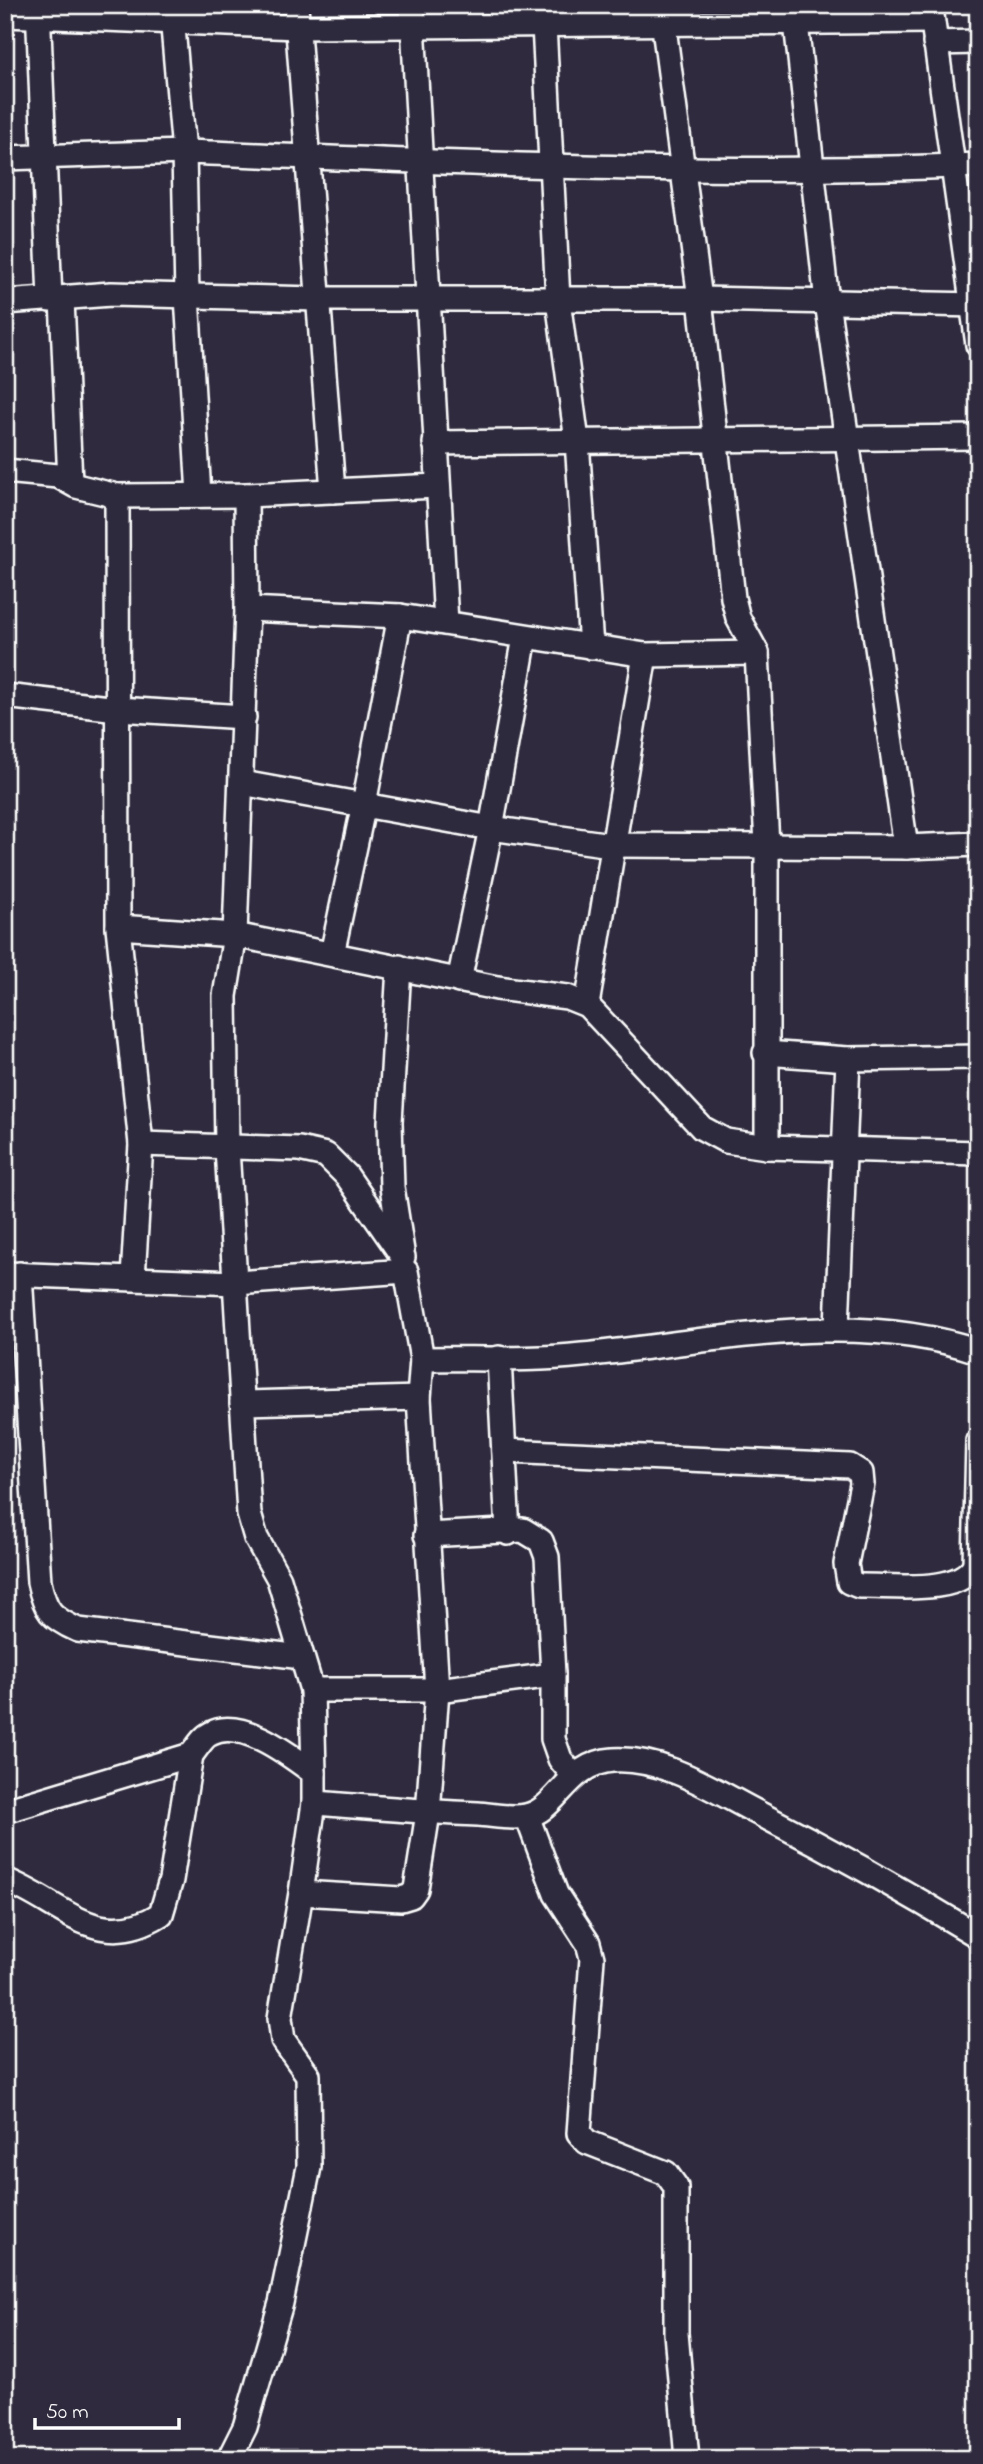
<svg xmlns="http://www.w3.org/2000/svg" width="983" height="2464" viewBox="0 0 983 2464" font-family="'Indie Flower',sans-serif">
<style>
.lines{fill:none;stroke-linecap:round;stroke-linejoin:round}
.minor-casing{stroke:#fff;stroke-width:28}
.minor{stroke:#2f2a3d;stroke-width:23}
</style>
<rect width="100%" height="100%" fill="#2f2a3d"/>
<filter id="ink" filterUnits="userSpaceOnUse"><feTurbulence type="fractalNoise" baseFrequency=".0143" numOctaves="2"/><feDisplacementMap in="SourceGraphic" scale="14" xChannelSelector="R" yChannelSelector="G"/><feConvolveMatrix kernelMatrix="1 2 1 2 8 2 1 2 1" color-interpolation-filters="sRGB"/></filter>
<g filter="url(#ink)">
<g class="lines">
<defs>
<g id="minor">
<polyline points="38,5 50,300"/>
<polyline points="296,5 333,491"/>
<polyline points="412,5 446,623"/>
<polyline points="543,5 558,300 577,441 591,647"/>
<polyline points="661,5 700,299 733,598 738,618 757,653 767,845 767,1147"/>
<polyline points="794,5 827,302 906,847"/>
<polyline points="931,8 978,345"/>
<polyline points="5,15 298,27 932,21"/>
<polyline points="935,43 978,42"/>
<polyline points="5,158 184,152 171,5"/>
<polyline points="62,299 70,482"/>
<polyline points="5,302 111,294 317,299 700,299 978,305"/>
<polyline points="435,443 978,437"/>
<polyline points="5,471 58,476 76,486 117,496 246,495 437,486"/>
<path d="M199,495L187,296L184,152C448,162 714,177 978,165"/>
<polyline points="246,495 247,609 235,935 225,996 227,1148 249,1514 256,1538 279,1579 312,1690 314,1773"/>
<polyline points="117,496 118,927 141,1144 133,1278"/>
<polyline points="247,609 400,616 645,655 757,653"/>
<polyline points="5,696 118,709 244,717"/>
<polyline points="242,783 491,828 611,845 906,847 978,844"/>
<polyline points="118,927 235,935 497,988 567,997 587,1005 702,1128 726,1141 767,1147 978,1153"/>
<polyline points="332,954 364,804 400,616"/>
<polyline points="399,967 390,1122 392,1187 402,1251"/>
<polyline points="459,981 491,828 525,637"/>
<polyline points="587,1005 645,655"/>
<polyline points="765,1053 848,1059 978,1057"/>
<polyline points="141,1144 299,1149 326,1155 347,1176 403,1257"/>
<polyline points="5,1274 236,1283 406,1271 422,1359 419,1398 437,1690 428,1813 416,1889 411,1896 401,1899 301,1893"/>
<path d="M20,1274L39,1582C45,1611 51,1618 78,1630L302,1657"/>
<polyline points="837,1327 848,1059"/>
<polyline points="499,1358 508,1533"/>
<path d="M422,1359C475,1358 529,1361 582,1355C712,1342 851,1308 978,1351"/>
<polyline points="242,1403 419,1398"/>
<polyline points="978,1441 975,1564 978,1564"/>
<path d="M504,1451L850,1466L861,1473L862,1484L846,1564L849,1582L859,1586C890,1585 960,1596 975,1564"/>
<polyline points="426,1535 523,1530 541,1541 547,1557 553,1675 553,1739 560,1759 573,1775"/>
<polyline points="312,1690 437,1690 553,1675"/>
<path d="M314,1803C369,1807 423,1812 478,1814C493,1815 511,1819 526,1816C558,1810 567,1763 613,1760C665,1757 715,1791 760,1814C835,1852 906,1892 978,1936"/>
<path d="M5,1811L191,1755C197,1748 203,1737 210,1734C240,1716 291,1756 314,1773V1803L301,1893L280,2018L283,2040L308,2075L309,2167L281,2303L245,2427L229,2459"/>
<polyline points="527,1816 556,1894 588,1943 592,1958 579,2133 587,2142 666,2173 676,2187 676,2333 687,2459"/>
<path d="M5,1880C62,1902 97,1954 161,1914L171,1880L191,1755"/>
</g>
</defs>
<use href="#minor" class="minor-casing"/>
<use href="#minor" class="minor"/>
</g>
</g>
<rect width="983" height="2464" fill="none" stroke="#2f2a3d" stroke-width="28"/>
<rect x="14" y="14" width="955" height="2436" fill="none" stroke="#fff" stroke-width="2.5" filter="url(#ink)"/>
<path d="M35 2418v10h144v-10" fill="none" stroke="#ffffff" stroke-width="3.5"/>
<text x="46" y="2418" font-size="21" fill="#ffffff" stroke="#2f2a3d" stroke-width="5" paint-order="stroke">50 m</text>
</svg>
